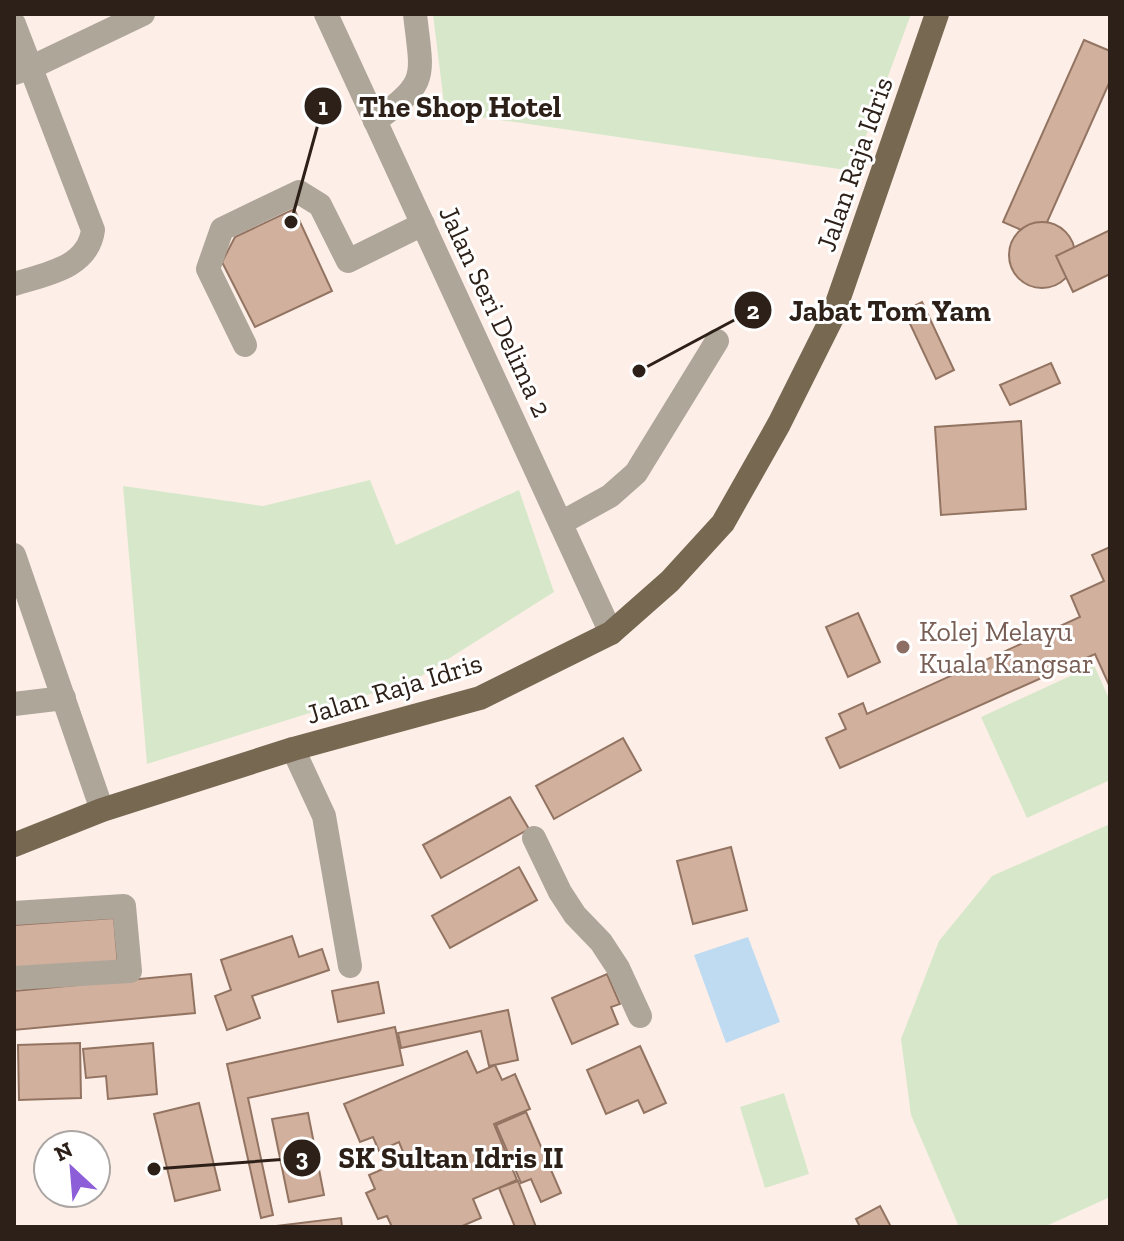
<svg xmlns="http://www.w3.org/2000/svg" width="1124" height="1241" viewBox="0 0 1124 1241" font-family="'Zilla Slab',serif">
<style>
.green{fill:#d7e7ca}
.water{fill:#bedbf2}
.building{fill:#d1b09d;stroke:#937462;stroke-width:2}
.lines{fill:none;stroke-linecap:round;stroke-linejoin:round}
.minor{stroke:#afa69a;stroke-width:24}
.major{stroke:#776852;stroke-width:24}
.education-dot{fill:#8d6e63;stroke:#fff;stroke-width:3}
.labels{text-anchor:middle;stroke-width:6;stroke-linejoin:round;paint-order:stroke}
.street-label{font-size:28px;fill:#2c2018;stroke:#fff}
.education-label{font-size:28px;fill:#785e54;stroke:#fff;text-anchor:start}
.leader{fill:none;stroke:#2c2018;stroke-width:3}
.callout-dot{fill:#2c2018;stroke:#fff;stroke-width:3}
.mark-label{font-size:24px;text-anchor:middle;font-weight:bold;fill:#fff}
.callout-label{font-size:30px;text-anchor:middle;font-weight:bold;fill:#2c2018;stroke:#fff;stroke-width:6;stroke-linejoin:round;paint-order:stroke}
</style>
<rect width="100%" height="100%" fill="#fdefe7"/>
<g class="green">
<polygon points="433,14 911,14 853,171 445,112"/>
<polygon points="370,480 396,545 519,490 554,592 415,680 147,764 123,486 263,506"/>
<polygon points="1094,665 1110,701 1110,780 1027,818 981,717"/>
<polygon points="1110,824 1110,1197 1044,1227 959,1227 911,1115 901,1039 939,941 992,876"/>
<polygon points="784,1093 809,1174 765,1188 740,1107"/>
</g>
<polygon class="water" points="748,937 780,1022 726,1043 694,955"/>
<g class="building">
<polygon points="1084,40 1110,51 1110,81 1040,238 1003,222"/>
<polygon points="294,209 332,291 255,327 222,262 235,237"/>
<circle cx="1042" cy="255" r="33"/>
<polygon points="1110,230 1110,274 1073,292 1056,256"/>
<polygon points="922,302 954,370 936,379 904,311"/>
<polygon points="1051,363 1060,383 1010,405 1000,385"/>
<polygon points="1021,421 1026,509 941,515 935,427"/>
<polygon points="1110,547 1110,687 1095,654 840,768 826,738 846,729 839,714 863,703 867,714 1080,617 1071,596 1104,581 1092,555"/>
<polygon points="858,613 880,662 848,677 826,627"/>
<polygon points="623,738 641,770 554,819 536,786"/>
<polygon points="510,797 529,829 441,878 423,845"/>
<polygon points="731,847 747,910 693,924 677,861"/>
<polygon points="519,867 537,900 450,948 432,916"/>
<polygon points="114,918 118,966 14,974 14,925"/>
<polygon points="292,936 299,957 322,949 329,970 252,996 260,1018 227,1030 215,996 231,990 221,960"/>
<polygon points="191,974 195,1013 14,1030 14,991"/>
<polygon points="607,974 620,1004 611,1007 618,1024 572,1044 552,998"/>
<polygon points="378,982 384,1013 338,1022 332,991"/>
<polygon points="508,1010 518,1060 489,1066 481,1031 401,1048 398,1033"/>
<polygon points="395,1027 403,1065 248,1098 273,1215 261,1218 227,1064"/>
<polygon points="80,1043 81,1098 19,1100 18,1045"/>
<polygon points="153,1043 157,1094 108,1099 106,1076 86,1078 83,1049"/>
<polygon points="640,1046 666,1103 644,1113 638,1100 606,1114 587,1070"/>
<polygon points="467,1051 477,1073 495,1065 502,1080 515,1074 530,1109 494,1124 517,1180 473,1199 481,1218 460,1227 392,1227 387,1216 378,1219 366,1193 375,1189 369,1175 406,1159 399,1142 379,1151 373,1137 360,1142 344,1104"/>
<polygon points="199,1103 220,1190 175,1201 154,1114"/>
<polygon points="526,1112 561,1193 541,1202 531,1179 521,1183 496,1125"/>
<polygon points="308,1113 324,1195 289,1202 272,1119"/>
<polygon points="518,1181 536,1227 515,1227 499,1188"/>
<polygon points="880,1206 891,1227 860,1227 856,1219"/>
<polygon points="341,1218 342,1227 268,1227"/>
</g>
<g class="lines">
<g class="minor">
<polyline points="326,14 611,633"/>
<path d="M14,24L93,230C88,268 46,274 14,284"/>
<polyline points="14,73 30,68 143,14"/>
<path d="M375,121C430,81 422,78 415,14"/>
<polyline points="245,345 208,269 222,229 299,192 320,205 348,261 423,224"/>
<polyline points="561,523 610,496 636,473 717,341"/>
<polyline points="14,555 102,810"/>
<polyline points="14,704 64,698"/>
<polyline points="293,749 324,816 350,966"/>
<polyline points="534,838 560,892 575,915 601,942 618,968 640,1016"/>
<polyline points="14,913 124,906 130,971 14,978"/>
</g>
<polyline class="major" points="14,845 102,810 293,749 480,698 611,633 670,581 723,523 779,424 832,318 937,14"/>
</g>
<circle class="education-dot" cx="903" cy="647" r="8"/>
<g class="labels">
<g class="street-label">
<text transform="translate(854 164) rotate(-71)" y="10">Jalan Raja Idris</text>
<text transform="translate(496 311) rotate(65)" y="10">Jalan Seri Delima 2</text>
<text transform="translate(394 688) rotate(-17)" y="10">Jalan Raja Idris</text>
</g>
<g class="education-label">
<text x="919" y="641">Kolej Melayu<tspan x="919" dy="32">Kuala Kangsar</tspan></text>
</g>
</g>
<path class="leader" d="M291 222L323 106M639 371L753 310M154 1169L302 1158"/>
<g class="callout-dot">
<circle cx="291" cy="222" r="8"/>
<circle cx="639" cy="371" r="8"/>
<circle cx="154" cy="1169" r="8"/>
<circle cx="323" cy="106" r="20"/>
<circle cx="753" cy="310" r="20"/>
<circle cx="302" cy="1158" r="20"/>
</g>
<g class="mark-label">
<text x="323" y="115">1</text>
<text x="753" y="319">2</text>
<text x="302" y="1166">3</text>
</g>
<g class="callout-label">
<text x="460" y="117">The Shop Hotel</text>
<text x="890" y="321">Jabat Tom Yam</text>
<text x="451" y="1168">SK Sultan Idris II</text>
</g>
<rect width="1124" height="1241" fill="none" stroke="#2c2018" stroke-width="32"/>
<g transform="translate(72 1169) rotate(334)"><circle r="38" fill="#ffffff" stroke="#aba6a3" stroke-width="2"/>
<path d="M0-6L14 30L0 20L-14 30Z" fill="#8c5ed8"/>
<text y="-12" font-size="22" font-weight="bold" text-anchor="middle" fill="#2c2018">N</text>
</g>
</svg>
